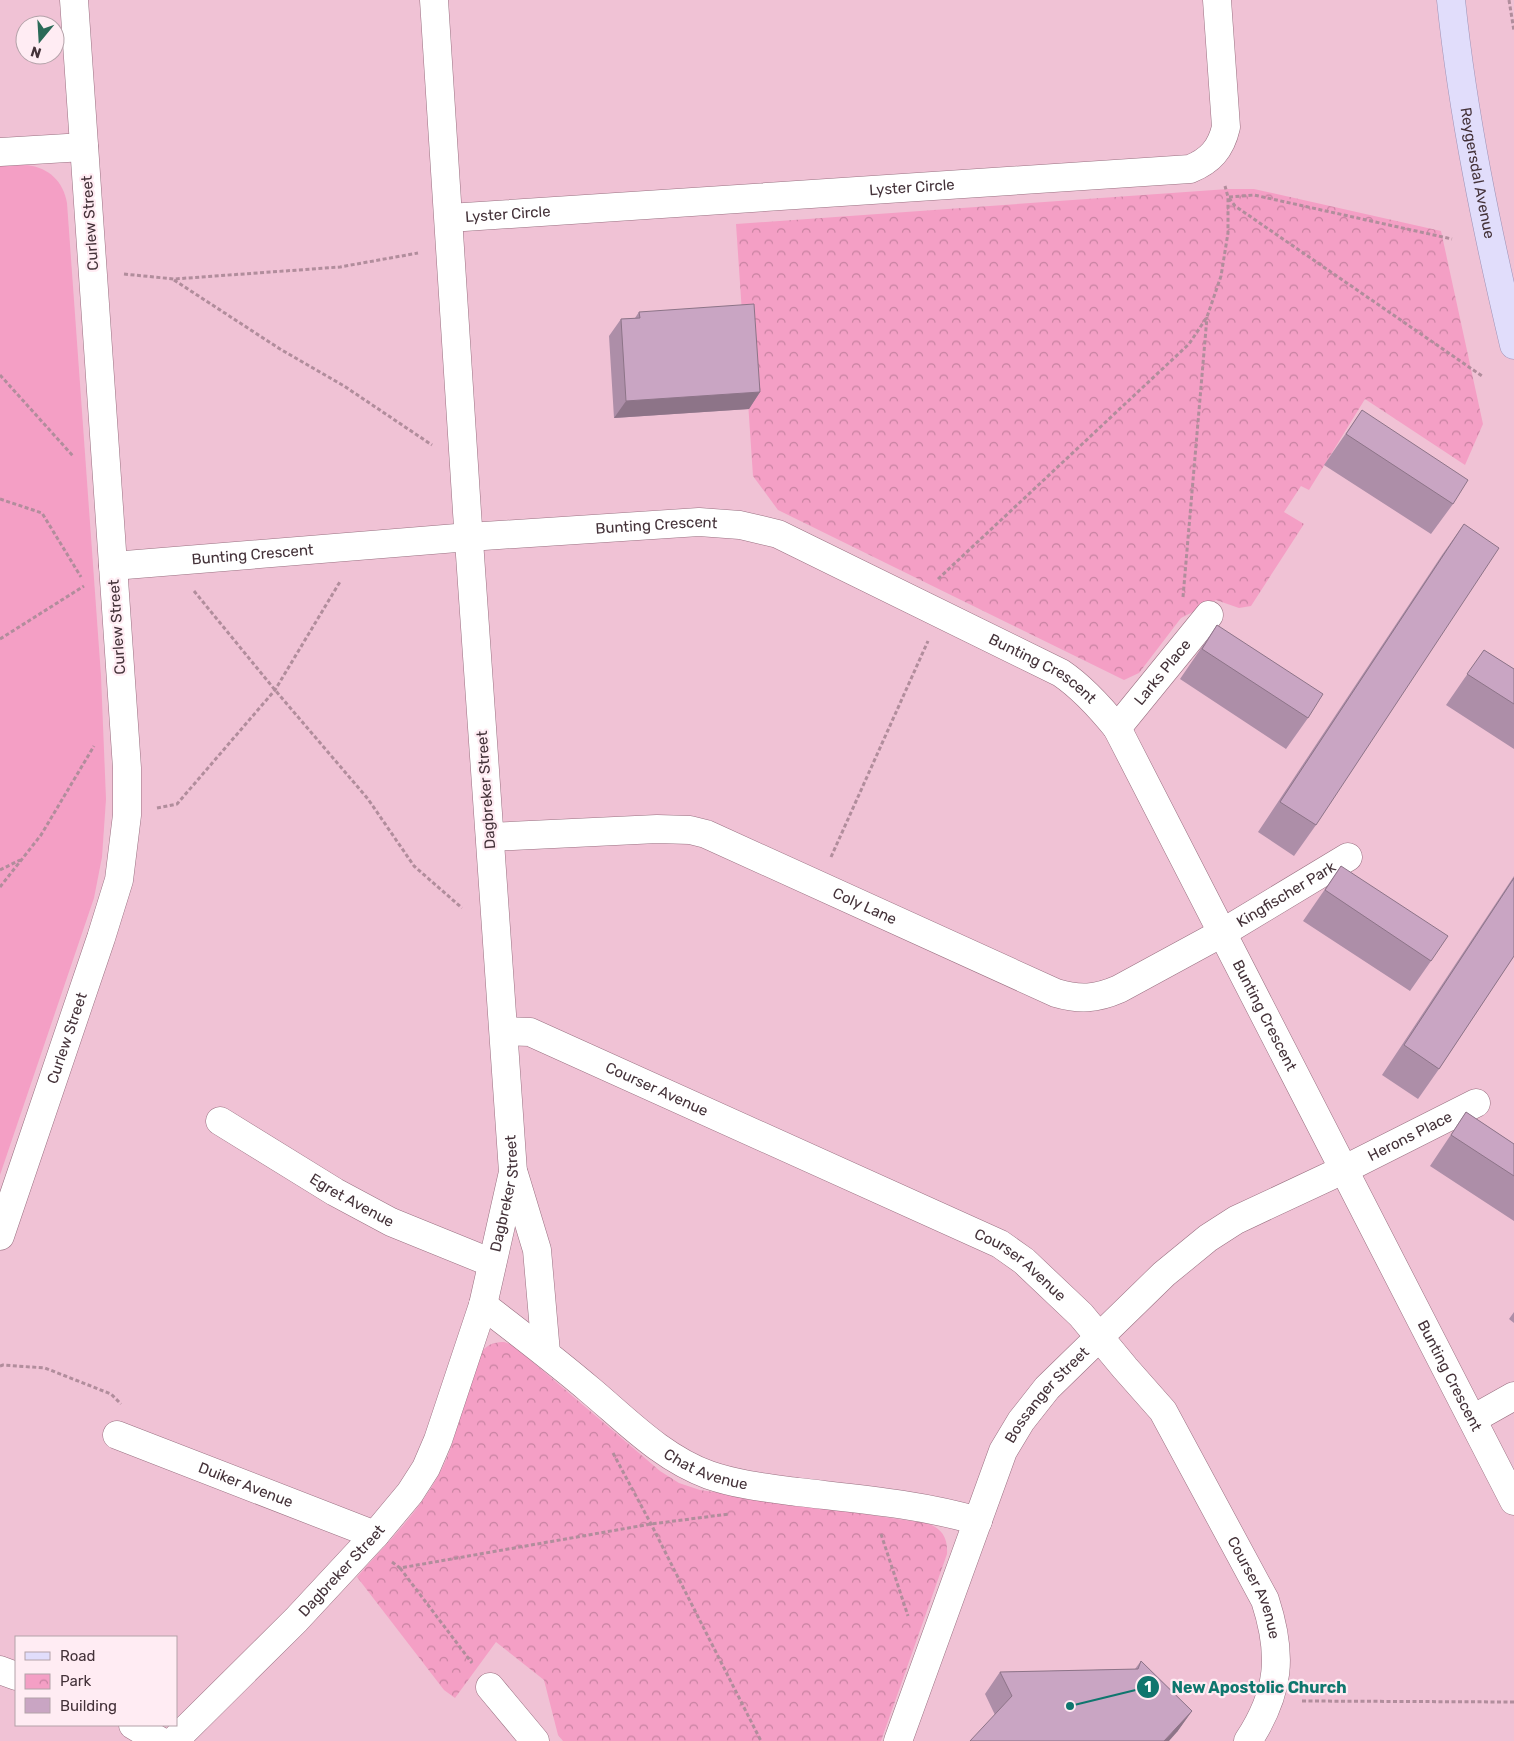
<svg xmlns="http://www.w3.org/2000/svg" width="1514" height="1741" font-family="Rubik,sans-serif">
<defs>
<pattern id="park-crowns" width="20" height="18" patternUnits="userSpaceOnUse" patternTransform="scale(1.25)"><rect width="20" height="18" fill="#f49fc5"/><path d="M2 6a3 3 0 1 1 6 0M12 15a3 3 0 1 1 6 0" fill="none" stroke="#c782a1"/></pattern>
</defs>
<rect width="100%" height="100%" fill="#f0c2d5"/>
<path fill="#f49fc5" d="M27,165C49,168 63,181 67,203L101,676L106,799L102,857L94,898L0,1175V166Z"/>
<path fill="url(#park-crowns)" d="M1228,189H1254L1441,231L1483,424L1465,465L1365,399L1309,490L1301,486L1284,512L1304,524L1251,606L1239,608L1216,600L1181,618L1139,673L1124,680L778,510L753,476L736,224Z
M504,1342L513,1345L660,1471L679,1483L700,1490L925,1523C942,1527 948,1538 947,1554L881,1741H563L558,1735L544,1680L496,1642L455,1698L444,1690L357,1577C393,1536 435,1497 452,1444C459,1424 471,1362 483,1350C489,1344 495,1342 504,1342Z"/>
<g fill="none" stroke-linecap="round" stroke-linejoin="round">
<defs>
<g id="minor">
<path d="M0,152L84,147"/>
<path id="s1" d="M449,218L1190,169C1210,161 1221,149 1226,127L1217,0"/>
<path id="s2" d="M113,566L469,537L699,522L740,525L778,534L1061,673C1083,688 1100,707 1117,728L1514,1501"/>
<path id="s3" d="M1117,728L1209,615"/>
<path id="s4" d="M490,837L657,829L690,830L706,834L1056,993C1080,1000 1096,999 1119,989L1222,933L1348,857"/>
<path id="s5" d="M504,1031L530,1032L1000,1244L1024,1261L1081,1315L1125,1368L1163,1411L1265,1600C1283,1655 1280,1692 1248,1741"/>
<path id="s6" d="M220,1121L335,1192L391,1222L492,1263"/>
<path d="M514,1174L537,1250L546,1353"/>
<path id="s7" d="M0,1236L101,938L119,880L127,815V768L74,0"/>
<path id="s8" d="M483,1305C519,1333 555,1360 590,1390C627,1421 662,1458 709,1475C738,1485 768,1488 798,1492C858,1499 920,1504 978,1521"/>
<path d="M1473,1419L1514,1396"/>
<path id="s9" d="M117,1435L375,1535"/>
<path d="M0,1670L16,1676"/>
<path d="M490,1687L535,1741"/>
<path d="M133,1725L160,1741"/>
<path id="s10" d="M174,1741L296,1620L375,1535L410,1493L426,1468L438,1440L483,1305L513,1172L467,512L434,0"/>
<path id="s11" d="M898,1741L1003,1451L1021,1421L1047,1388L1164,1274L1208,1238L1236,1220L1345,1169L1476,1103"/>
</g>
<g id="major">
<path id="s12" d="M1451,0C1463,116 1487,231 1514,345"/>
</g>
</defs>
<use href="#minor" stroke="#997081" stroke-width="29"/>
<use href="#major" stroke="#9d92b6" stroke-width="29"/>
<path stroke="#b18d9c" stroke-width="3" stroke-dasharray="4 2.5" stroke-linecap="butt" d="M1509,0L1514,31
M1229,197L1254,195L1452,239
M1229,198L1235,206L1482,376
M124,274L174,279L340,267L418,253
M174,280L280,349L344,386L432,445
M0,375L73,456
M0,499L42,513L81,577
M938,579L1189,344L1207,317L1221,276L1228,233V197L1225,186
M194,591L275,690L368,799L414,866L462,908
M1183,597L1207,317
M0,639L84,586
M157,808L177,804L275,690L341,580
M831,857L928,641
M0,870L20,860
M0,887L41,835L94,746
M0,1366L3,1365L45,1368L111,1394L121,1404
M613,1453L651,1524L761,1741
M881,1534L908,1616
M392,1562L400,1568L651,1524L729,1514
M400,1568L472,1663
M1302,1701L1514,1702"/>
<use href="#minor" stroke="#fff" stroke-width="28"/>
<use href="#major" stroke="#e1ddfb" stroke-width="28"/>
</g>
<path fill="#ad8ea8" d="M639,312L760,392L749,409L614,418L609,336L621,319L635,318Z
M1362,410L1453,504L1431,534L1324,465Z
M1464,524L1316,825L1294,856L1258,832L1442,555Z
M1217,625L1308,718L1286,749L1180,679Z
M1484,650L1514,669V749L1446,705Z
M1341,866L1431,961L1410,991L1303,921Z
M1514,876V956L1439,1069L1418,1099L1382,1075Z
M1466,1112L1514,1144V1221L1430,1166Z
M1514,1312V1323L1509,1319Z
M1141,1661L1192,1711L1177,1732L995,1715L985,1694L1000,1672L1135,1669Z"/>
<path fill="#8d7488" d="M760,392L749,409L614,418L626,401Z
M1192,1711L1177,1732L1169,1741H1164Z"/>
<path fill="#c9a5c3" stroke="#8d7488" d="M754,304L760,392L626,401L621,319L640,318L639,312Z
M1362,410L1468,480L1453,504L1346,434Z
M1464,524L1499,548L1316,825L1280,802Z
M1217,625L1323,694L1308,718L1202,649Z
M1484,650L1514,669V704L1467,674Z
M1341,866L1448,936L1431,961L1325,890Z
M1514,878V956L1439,1069L1404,1045Z
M1466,1112L1514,1144V1176L1451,1135Z
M1141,1661L1192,1711L1164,1741H970L1012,1696L1000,1672L1138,1669Z"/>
<g text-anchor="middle" stroke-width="4.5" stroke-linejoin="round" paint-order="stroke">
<g font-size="15" fill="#443239" stroke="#ffecf3">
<text dy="5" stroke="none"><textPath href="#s12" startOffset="175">Reygersdal Avenue</textPath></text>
<text dy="5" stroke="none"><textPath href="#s1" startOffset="464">Lyster Circle</textPath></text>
<text dy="5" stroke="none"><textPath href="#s1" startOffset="59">Lyster Circle</textPath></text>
<text transform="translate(90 223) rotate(-94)" y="5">Curlew Street</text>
<text dy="5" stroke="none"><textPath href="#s2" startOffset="545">Bunting Crescent</textPath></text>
<text dy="5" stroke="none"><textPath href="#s2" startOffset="140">Bunting Crescent</textPath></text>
<text transform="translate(117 627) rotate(-94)" y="5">Curlew Street</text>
<text dy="5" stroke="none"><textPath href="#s2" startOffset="965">Bunting Crescent</textPath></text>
<text dy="5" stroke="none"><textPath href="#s3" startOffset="72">Larks Place</textPath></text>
<text transform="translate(486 790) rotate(-94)" y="5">Dagbreker Street</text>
<text dy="5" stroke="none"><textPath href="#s4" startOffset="858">Kingfischer Park</textPath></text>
<text dy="5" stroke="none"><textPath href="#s4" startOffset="391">Coly Lane</textPath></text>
<text dy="5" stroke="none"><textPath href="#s2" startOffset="1385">Bunting Crescent</textPath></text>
<text dy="5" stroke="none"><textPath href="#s7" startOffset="209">Curlew Street</textPath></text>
<text dy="5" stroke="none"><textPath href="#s5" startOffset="165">Courser Avenue</textPath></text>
<text dy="5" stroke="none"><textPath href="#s11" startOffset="832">Herons Place</textPath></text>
<text dy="5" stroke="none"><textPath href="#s10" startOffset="659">Dagbreker Street</textPath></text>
<text dy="5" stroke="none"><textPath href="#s6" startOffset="154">Egret Avenue</textPath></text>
<text dy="5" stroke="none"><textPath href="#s5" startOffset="570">Courser Avenue</textPath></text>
<text dy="5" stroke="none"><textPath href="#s2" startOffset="1790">Bunting Crescent</textPath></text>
<text dy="5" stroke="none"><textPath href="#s11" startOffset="380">Bossanger Street</textPath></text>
<text dy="5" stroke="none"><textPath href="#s8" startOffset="279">Chat Avenue</textPath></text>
<text dy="5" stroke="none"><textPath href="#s9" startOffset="138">Duiker Avenue</textPath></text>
<text dy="5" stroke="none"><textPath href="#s10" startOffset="239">Dagbreker Street</textPath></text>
<text dy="5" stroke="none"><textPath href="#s5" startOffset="975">Courser Avenue</textPath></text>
</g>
</g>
<path fill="none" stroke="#0f766e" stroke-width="2" d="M1070 1706L1148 1687"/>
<g fill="#0f766e" stroke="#ffecf3" stroke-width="2">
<circle cx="1070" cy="1706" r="5"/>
<circle cx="1148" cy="1687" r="12"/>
</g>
<g font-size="15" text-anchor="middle" font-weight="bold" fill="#fff">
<text x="1148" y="1692">1</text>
</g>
<g font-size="16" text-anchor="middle" font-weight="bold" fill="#0f766e" stroke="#ffecf3" stroke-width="4.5" stroke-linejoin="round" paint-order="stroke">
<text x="1259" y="1693">New Apostolic Church</text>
</g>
<rect x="15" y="1636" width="162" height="90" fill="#ffecf3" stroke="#b4a2a9"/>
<rect x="25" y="1652" width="25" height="8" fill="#e1ddfb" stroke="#b4a2a9"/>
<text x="60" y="1661" font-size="15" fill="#443239">Road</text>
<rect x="25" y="1674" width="25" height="15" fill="url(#park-crowns)" stroke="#b4a2a9"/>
<text x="60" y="1686" font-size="15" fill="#443239">Park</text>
<rect x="25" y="1698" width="25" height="15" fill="#c9a5c3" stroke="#b4a2a9"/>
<text x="60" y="1711" font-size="15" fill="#443239">Building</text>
<g transform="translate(40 40) rotate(198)"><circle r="24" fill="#ffecf3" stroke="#b4a2a9"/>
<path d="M0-4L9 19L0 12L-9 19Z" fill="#2b6a58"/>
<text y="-8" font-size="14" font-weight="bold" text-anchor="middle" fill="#443239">N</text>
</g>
</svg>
